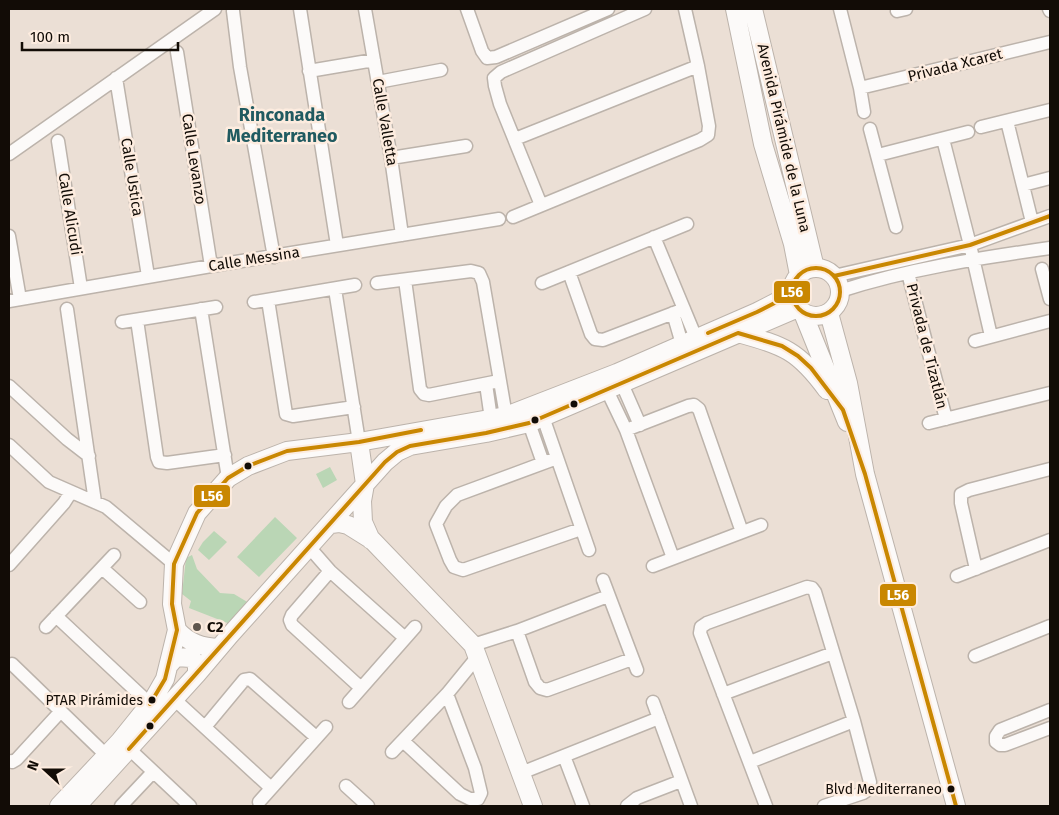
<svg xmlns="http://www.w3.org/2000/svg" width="1059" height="815" font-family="'Fira Sans',sans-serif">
<rect width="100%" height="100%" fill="#ebdfd5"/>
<path fill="#bad6b5" d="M330,467L337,480L323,488L316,474Z
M275,517L297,538L259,577L237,557Z
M214,531L227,542L209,560L198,550L203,542Z
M192,555L197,569L220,593L234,594L249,603L230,624L189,608L191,601L182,594L186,558Z"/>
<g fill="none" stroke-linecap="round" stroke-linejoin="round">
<defs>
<path id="street" d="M300,9L337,245
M365,9L391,158L402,235
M467,9L482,51L487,58L496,57L608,9
M840,9L860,88L864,112
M1049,9L1050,11
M233,11L240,67L274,257
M897,11L906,9
M177,52L211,266
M309,71L374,60
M116,78L148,276
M378,82L441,70
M860,88L1050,42
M1007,121L1032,222
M981,127L1050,110
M870,129L896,227
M515,139L698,66
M943,139L970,245L991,336
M58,141L81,288
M9,154L215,9
M878,155L968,132
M391,158L466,146
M1023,185L1050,178
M541,205L500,104L495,86L494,78L501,72L645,9
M513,217L700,140L708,135L709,126L698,66L685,9
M9,236L20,299
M654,237L696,338
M1042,269L1050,299
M569,272L591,334L595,339L603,340L684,309
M908,273L946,419
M834,276L970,245L1050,216
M405,280L420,389L424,394L429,395L499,381
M377,283L471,271L479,273L483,282L506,416
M542,283L687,224
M335,289L359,442
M840,291C908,269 980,258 1050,248
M268,300L286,414L293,416L354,407
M9,301L211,266L499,219
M254,302L355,285
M67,309L95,502
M201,309L228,478
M673,313L682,344
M137,320L157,457L159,462L167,463L225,455
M122,322L216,307
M975,341L1050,321
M619,377L640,425
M603,382L626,430L673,558
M486,384L491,419
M9,386L67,439L89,456
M543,417L589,550
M529,423L543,463
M929,423L1050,393
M626,430L688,406L694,405L699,409L742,532
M9,445L49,482L106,507L174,564
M557,458L457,495L446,506L436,524L450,560L454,567L463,570L581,529
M309,547L330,571L405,638
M9,565L64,503L71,492
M653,566L761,525
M102,568L140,602
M976,569L961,503V494L969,490L1050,469
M330,571L292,615L290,620L292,625L361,688
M957,576L1050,540
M603,580L637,670
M56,616L150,704
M46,627L114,555
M517,631L535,682L540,688L547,690L632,659
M473,645L517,631L608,596
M975,656L1050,626
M12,664L107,756
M723,694L833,653
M174,699L271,788
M349,702L415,627
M653,702L691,806
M1050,710L1000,730L996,736V742L1000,745H1005L1050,728
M205,727L244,680L250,679L316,737
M403,741L460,794L470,799H478L481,793L475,768L447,694
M124,744L190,806
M392,752L447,694L478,656
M564,756L583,806
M9,761L12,762L17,759L61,711
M750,762L854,721
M521,773L659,718
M346,786L368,806
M259,802L326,727
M121,806L153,772
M627,806L637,798L681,781
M766,806L700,633L701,627L707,623L807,587L812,588L815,592L854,721L870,782L869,789L863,793L824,806"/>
<path id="secondary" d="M735,9L763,144L793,244L799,275
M753,9L815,268
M792 292a24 24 0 1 1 48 0a24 24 0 1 1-48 0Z
M803,313L847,422
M829,313L848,383L865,474L956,806
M738,333C784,346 798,350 827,390
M359,442L365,484L362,501L363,522L371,540
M331,524L339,523L348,525L372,540L473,645L533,806
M177,630C189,643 201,647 219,648
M170,664L176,657L191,658L197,664V674
M59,806L120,741L153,700L165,679L177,630L172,604L174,564L197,513L228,478L248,466L287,451L359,442L506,416L617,373L757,312L792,294
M77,806L197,674L230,635L385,462L397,452L410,446L486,433L529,423L798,308"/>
</defs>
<use href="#street" stroke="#bcb3ab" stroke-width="15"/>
<use href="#secondary" stroke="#bcb3ab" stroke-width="20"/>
<use href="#street" stroke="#fcfaf9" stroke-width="12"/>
<use href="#secondary" stroke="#fcfaf9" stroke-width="18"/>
<defs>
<path id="bus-1" d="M792 292a24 24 0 1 1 48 0a24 24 0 1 1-48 0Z
M834,276L970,245L1050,216
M708,333L757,312L792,294
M150,704L165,679L177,630L172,604L174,564L197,513L228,478L248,466L287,451L359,442L421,430
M129,749L385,462L397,452L410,446L486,433L529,423L738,333L782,346L798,356L811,368L843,410L865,474L956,806"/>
</defs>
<use href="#bus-1" stroke="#fdecdf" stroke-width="8"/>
<use href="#bus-1" stroke="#c98701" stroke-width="4"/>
</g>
<g fill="#120c06" stroke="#fdecdf" stroke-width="2">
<circle cx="574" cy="404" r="4.5"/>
<circle cx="535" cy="420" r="4.5"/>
<circle cx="248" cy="466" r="4.5"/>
<circle cx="152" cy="700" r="4.5"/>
<circle cx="150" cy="726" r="4.5"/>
<circle cx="951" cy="789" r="4.5"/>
</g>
<circle fill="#5e564e" stroke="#fdecdf" stroke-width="2" cx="197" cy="627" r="5"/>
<g text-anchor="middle" stroke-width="5" stroke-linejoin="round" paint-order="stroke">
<g font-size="14" fill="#120c06" stroke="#fdecdf" text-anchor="end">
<text x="143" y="705">PTAR Pirámides</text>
<text x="942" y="794">Blvd Mediterraneo</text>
</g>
<g font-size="15" fill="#120c06" stroke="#fdecdf">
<text transform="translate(955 65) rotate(-14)" y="5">Privada Xcaret</text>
<text transform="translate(385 122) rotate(80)" y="5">Calle Valletta</text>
<text transform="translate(784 138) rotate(77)" y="5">Avenida Pirámide de la Luna</text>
<text transform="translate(194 159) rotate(81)" y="5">Calle Levanzo</text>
<text transform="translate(132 177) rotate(81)" y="5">Calle Ustica</text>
<text transform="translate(70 214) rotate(81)" y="5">Calle Alicudi</text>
<text transform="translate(254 259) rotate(-9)" y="5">Calle Messina</text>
<text transform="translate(927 346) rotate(76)" y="5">Privada de Tizatlán</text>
</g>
<g font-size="15" font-weight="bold" fill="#120c06" stroke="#fdecdf" text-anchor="start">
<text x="207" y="632">C2</text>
</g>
<g font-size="18" font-weight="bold" fill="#205a60" stroke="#fdecdf">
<text x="282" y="121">Rinconada<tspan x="282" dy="21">Mediterraneo</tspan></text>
</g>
</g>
<g stroke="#fdecdf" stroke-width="2">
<rect x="773" y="280" width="38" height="24" rx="5" fill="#c98701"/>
<rect x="193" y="484" width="38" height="24" rx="5" fill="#c98701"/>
<rect x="879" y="583" width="38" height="24" rx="5" fill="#c98701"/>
</g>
<g font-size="14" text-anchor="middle" font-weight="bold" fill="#fff">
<text x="792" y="297">L56</text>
<text x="212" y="501">L56</text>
<text x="898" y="600">L56</text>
</g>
<rect width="1059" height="815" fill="none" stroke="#120c06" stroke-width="20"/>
<g transform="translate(45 770) rotate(291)" stroke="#fdecdf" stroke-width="4" paint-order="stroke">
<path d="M0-4L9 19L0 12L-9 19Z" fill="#120c06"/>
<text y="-8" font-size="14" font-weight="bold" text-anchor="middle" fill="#120c06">N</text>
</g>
<path d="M22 42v8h156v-8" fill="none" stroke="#120c06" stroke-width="2.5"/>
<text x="30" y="42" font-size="15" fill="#120c06" stroke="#fdecdf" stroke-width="4" paint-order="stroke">100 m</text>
</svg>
